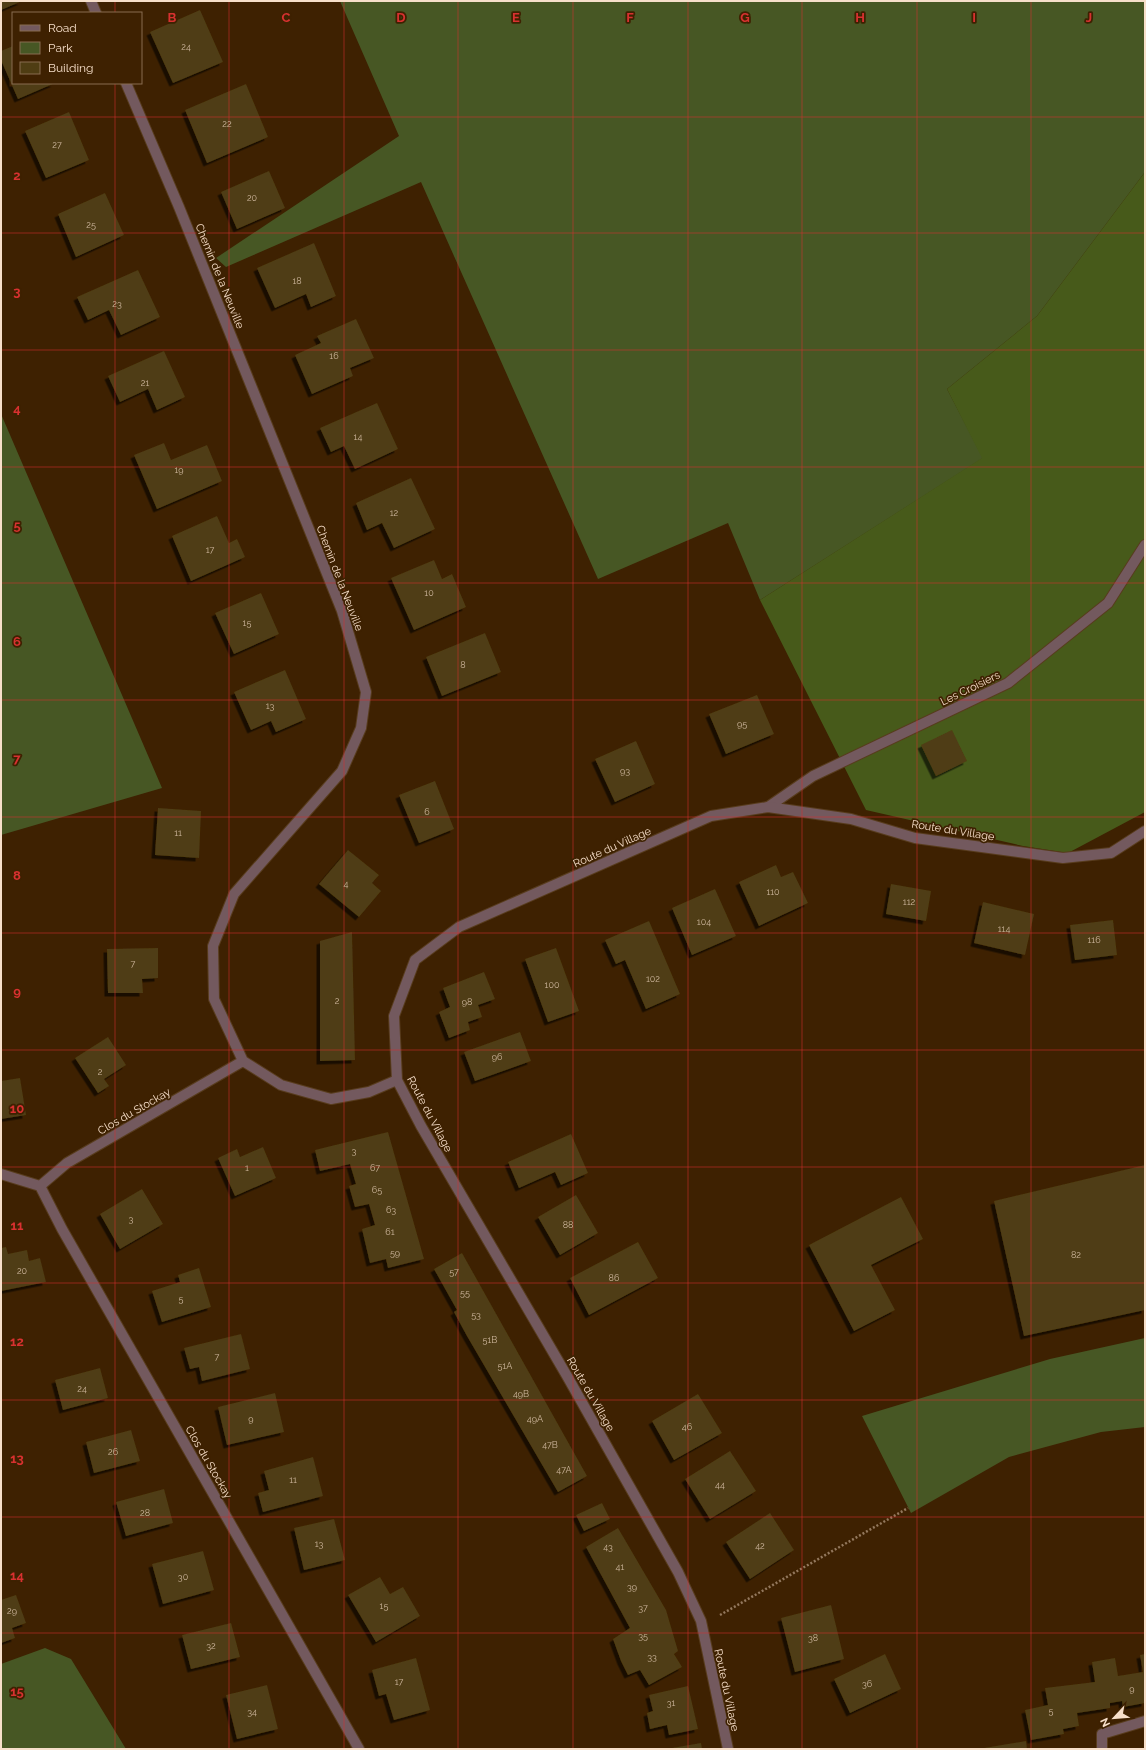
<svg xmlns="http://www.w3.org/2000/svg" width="1146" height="1750" font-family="Raleway,sans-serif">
<defs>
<filter id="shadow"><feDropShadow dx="-3.5" dy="3.5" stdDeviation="0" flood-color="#0009"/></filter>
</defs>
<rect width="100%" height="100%" fill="#3e2101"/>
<path fill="#475724" d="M340,1H1145V172L1037,316L947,389L983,458L760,600L728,523L598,579L421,182L226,267L216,258L399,136Z
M1,414L162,788L1,835Z
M1145,1338V1427L1101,1432L1009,1457L911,1513L862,1416L1050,1359Z
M45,1648L71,1659L126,1749H1V1664Z"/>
<path fill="#475a1a" d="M1145,172V812L1068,853L1023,846L866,810L760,600L982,458L947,389L1037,316Z"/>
<path fill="#4f3d13" filter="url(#shadow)" d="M1,1H22L1,10Z
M200,10L223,62L173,83L150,32Z
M13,46V83H55L18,99L1,60V51Z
M246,84L268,137L207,163L185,110Z
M69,112L89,160L46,178L25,131Z
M269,171L285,208L237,229L221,192Z
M105,193L124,235L76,257L58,214Z
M314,243L336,296L311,307L306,294L275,308L257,268Z
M138,270L160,317L121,335L109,310L88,320L77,297Z
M356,319L374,358L350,368L353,376L312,394L295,355L321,343L317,336Z
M164,351L185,397L157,410L148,389L120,402L108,376Z
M377,403L398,449L355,469L344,446L331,452L320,428Z
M164,443L171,460L207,445L222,481L157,509L134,455Z
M411,478L435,529L394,548L382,523L367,530L356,503Z
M217,516L229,543L237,539L245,557L191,581L172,536Z
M434,560L442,579L452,574L466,607L414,630L391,578Z
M261,593L279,634L234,654L215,613Z
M485,633L501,672L442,696L426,657Z
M285,670L306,719L276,732L271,721L251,730L234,692Z
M757,695L774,734L726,754L709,714Z
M952,730L967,761L936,776L921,745Z
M636,741L655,784L615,802L595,759Z
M435,781L454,829L419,843L399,795Z
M158,808L201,811L199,858L155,855Z
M348,850L379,875L372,883L381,891L359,917L319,884Z
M776,865L781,877L793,872L808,903L759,926L739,882Z
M891,884L931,891L926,921L886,914Z
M715,889L736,936L692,955L672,908Z
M983,902L1034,914L1025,955L974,943Z
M1113,920L1117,955L1075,960L1070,925Z
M649,921L680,994L646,1009L625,960L616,964L605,940Z
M352,932L355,1060L320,1061V941Z
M158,948V978L142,979L143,993H108L107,949Z
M556,948L579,1011L548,1022L525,959Z
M484,972L495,999L478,1005L482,1017L468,1022L470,1030L449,1038L439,1012L450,1007L443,988Z
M520,1032L531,1061L475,1081L464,1052Z
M108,1037L126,1065L104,1079L109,1086L98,1093L75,1058Z
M20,1078L26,1115L1,1119V1081Z
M388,1132L424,1259L388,1268L386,1259L370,1263L362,1229L375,1225L369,1204L355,1207L349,1186L356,1184L350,1164L320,1171L315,1150Z
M571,1134L588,1173L561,1185L555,1172L519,1188L508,1162Z
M263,1147L276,1178L235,1196L218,1158L237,1149L240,1157Z
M1145,1165V1310L1024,1336L994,1201Z
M142,1189L163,1224L120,1249L100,1214Z
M576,1195L598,1233L560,1255L538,1217Z
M901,1197L923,1239L871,1265L895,1310L854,1331L809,1245Z
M638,1242L658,1278L589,1315L570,1278Z
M6,1247L8,1254L27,1250L29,1261L40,1258L46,1282L1,1291V1248Z
M462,1253L587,1476L558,1492L467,1336L454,1312L457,1310L434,1269Z
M199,1268L211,1307L162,1322L152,1291L180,1282L178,1275Z
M241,1334L250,1369L202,1381L199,1367L190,1369L184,1348Z
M100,1368L108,1398L63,1410L55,1380Z
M275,1393L284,1432L227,1445L218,1407Z
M698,1394L722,1433L674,1460L652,1421Z
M131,1430L140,1461L94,1473L86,1442Z
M730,1451L756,1491L710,1519L685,1479Z
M313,1457L323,1496L263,1512L258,1493L269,1490L264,1471Z
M164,1489L173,1523L126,1536L116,1502Z
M602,1503L610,1519L584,1531L576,1515Z
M770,1513L794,1550L750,1579L726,1542Z
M334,1519L345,1560L304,1570L294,1528Z
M618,1528L666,1610L678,1651L674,1654L682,1667L649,1685L640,1670L628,1675L621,1661L613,1639L630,1628L586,1547Z
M203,1551L214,1590L163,1604L152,1564Z
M380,1577L390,1594L403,1587L420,1616L376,1642L348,1595Z
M16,1595L26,1623L12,1628L15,1638L1,1643V1600Z
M831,1605L844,1659L795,1672L781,1618Z
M231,1623L240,1657L191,1669L182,1635Z
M885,1654L901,1689L850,1713L834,1679Z
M1145,1654V1703L1123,1707L1122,1701L1110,1703V1708L1077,1713L1079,1726L1063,1729L1064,1734L1031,1740L1025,1710L1048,1705L1045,1688L1095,1682L1092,1662L1115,1658L1118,1676L1143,1672L1140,1655Z
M416,1658L430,1710L394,1720L386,1694L379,1696L372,1670Z
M267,1685L278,1729L237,1739L226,1695Z
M688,1686L698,1729L669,1735L667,1725L650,1729L647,1713L653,1711L649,1695Z
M1026,1741L1027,1749H984V1748Z
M701,1743L702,1749H672V1748Z"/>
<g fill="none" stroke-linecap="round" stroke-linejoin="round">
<defs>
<path id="service" d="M768,807L813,776L1008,683L1108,603L1145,545"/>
<path id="minor" d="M91,1L96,13
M126,83L179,207L342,611L366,692L361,728L342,771L234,894L213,946L214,999L243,1061L281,1085L331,1099L369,1092L397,1080
M1,1174L40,1186L62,1229L359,1749
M40,1186L67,1163L243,1061
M728,1749L701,1621L678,1572L567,1376L421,1126L397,1080L394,1016L415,960L459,927L711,816L768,807L851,819L915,838L1063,858L1111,853L1145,831
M1102,1749V1734L1145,1721"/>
</defs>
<use href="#service" stroke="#583c1d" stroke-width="12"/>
<use href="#minor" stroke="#583c1d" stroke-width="12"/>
<path stroke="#93785d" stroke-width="2.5" stroke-dasharray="2 2" stroke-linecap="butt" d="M720,1615L908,1508"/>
<use href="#service" stroke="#73595e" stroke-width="10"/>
<use href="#minor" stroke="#73595e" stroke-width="10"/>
</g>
<path fill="none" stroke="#d83130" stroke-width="1" stroke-opacity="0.55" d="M115,1V13M229,1V1749M344,1V1749M458,1V1749M573,1V1749M688,1V1749M802,1V1749M917,1V1749M1031,1V1749M115,83V1749M1,117H1145M1,233H1145M1,350H1145M1,467H1145M1,583H1145M1,700H1145M1,817H1145M1,933H1145M1,1050H1145M1,1167H1145M1,1283H1145M1,1400H1145M1,1517H1145M1,1633H1145"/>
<g text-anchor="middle" stroke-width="3.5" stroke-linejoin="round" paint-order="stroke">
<g font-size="9" fill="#cdb69c">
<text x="186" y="50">24</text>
<text x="227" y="127">22</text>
<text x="57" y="148">27</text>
<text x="252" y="201">20</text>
<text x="91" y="228">25</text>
<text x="297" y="284">18</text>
<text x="117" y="307">23</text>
<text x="334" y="359">16</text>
<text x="145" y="386">21</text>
<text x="358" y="440">14</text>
<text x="179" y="473">19</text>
<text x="394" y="516">12</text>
<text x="210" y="553">17</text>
<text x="429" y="596">10</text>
<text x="247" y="626">15</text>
<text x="463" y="668">8</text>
<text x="270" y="709">13</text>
<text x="742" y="727">95</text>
<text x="625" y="774">93</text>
<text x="427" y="815">6</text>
<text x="178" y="836">11</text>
<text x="346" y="887">4</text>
<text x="773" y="895">110</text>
<text x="909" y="905">112</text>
<text x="704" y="925">104</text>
<text x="1004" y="932">114</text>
<text x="1094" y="943">116</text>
<text x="133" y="967">7</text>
<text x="653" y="982">102</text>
<text x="552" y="988">100</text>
<text x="337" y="1004">2</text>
<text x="467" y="1005">98</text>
<text x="497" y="1060">96</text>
<text x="100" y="1075">2</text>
<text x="354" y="1154">3</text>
<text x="247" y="1171">1</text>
<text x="375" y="1171">67</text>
<text x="377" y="1193">65</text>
<text x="391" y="1213">63</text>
<text x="131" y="1222">3</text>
<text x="568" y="1228">88</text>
<text x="390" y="1235">61</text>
<text x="395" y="1256">59</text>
<text x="1076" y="1258">82</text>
<text x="22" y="1274">20</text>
<text x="454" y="1275">57</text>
<text x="614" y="1281">86</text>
<text x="465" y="1296">55</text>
<text x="181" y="1302">5</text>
<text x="476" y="1318">53</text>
<text x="490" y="1343">51B</text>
<text x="217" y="1360">7</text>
<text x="505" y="1369">51A</text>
<text x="82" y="1392">24</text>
<text x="521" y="1397">49B</text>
<text x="251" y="1422">9</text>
<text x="535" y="1422">49A</text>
<text x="687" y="1430">46</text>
<text x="550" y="1448">47B</text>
<text x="113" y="1455">26</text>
<text x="564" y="1473">47A</text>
<text x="293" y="1483">11</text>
<text x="720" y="1488">44</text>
<text x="145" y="1516">28</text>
<text x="319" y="1547">13</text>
<text x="760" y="1549">42</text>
<text x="608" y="1550">43</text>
<text x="620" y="1570">41</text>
<text x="183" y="1580">30</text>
<text x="632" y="1590">39</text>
<text x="384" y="1609">15</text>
<text x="643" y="1611">37</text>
<text x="12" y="1614">29</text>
<text x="643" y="1639">35</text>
<text x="813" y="1641">38</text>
<text x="211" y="1649">32</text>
<text x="652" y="1660">33</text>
<text x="399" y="1685">17</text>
<text x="867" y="1687">36</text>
<text x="1132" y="1692">9</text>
<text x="671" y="1706">31</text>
<text x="1051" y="1714">5</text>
<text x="252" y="1715">34</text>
</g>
<g font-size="11" fill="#f7dfca" stroke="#3e2101">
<text transform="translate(220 276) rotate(68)" y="4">Chemin de la Neuville</text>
<text transform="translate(340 578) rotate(69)" y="4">Chemin de la Neuville</text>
<text transform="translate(970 688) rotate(-26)" y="4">Les Croisiers</text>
<text transform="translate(953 830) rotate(9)" y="4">Route du Village</text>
<text transform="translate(612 847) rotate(-24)" y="4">Route du Village</text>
<text transform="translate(134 1111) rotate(-30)" y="4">Clos du Stockay</text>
<text transform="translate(430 1114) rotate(62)" y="4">Route du Village</text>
<text transform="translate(591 1394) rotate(60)" y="4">Route du Village</text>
<text transform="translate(209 1462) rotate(60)" y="4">Clos du Stockay</text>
<text transform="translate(727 1690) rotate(78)" y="4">Route du Village</text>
</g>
</g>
<g font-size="13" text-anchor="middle" font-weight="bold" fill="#d83130" stroke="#3e2101" stroke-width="3.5" stroke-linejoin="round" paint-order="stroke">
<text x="172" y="22">B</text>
<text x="286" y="22">C</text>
<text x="401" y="22">D</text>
<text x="516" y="22">E</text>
<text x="630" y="22">F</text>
<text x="745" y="22">G</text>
<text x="860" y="22">H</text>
<text x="974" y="22">I</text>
<text x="1089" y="22">J</text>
<text x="17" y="180">2</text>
<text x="17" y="296">3</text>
<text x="17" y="413">4</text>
<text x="17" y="530">5</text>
<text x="17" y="646">6</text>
<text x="17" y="763">7</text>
<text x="17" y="880">8</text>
<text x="17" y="996">9</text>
<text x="17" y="1113">10</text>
<text x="17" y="1230">11</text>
<text x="17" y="1346">12</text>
<text x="17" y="1463">13</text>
<text x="17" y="1580">14</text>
<text x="17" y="1696">15</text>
</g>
<rect width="1146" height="1750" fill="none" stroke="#f7dfca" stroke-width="4"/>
<rect x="12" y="12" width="130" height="72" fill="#3e2101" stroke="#886d51"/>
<rect x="20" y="25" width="20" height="6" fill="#73595e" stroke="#886d51"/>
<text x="48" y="32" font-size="12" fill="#f7dfca">Road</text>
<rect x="20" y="42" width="20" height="12" fill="#475724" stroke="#886d51"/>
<text x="48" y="52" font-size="12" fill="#f7dfca">Park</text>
<rect x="20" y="62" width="20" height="12" fill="#4f3d13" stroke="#886d51"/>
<text x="48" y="72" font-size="12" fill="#f7dfca">Building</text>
<g transform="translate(1114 1718) rotate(244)" stroke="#3e2101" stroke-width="3" paint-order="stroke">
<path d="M0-3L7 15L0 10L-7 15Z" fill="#f7dfca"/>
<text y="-6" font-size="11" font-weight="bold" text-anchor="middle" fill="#f7dfca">N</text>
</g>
</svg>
